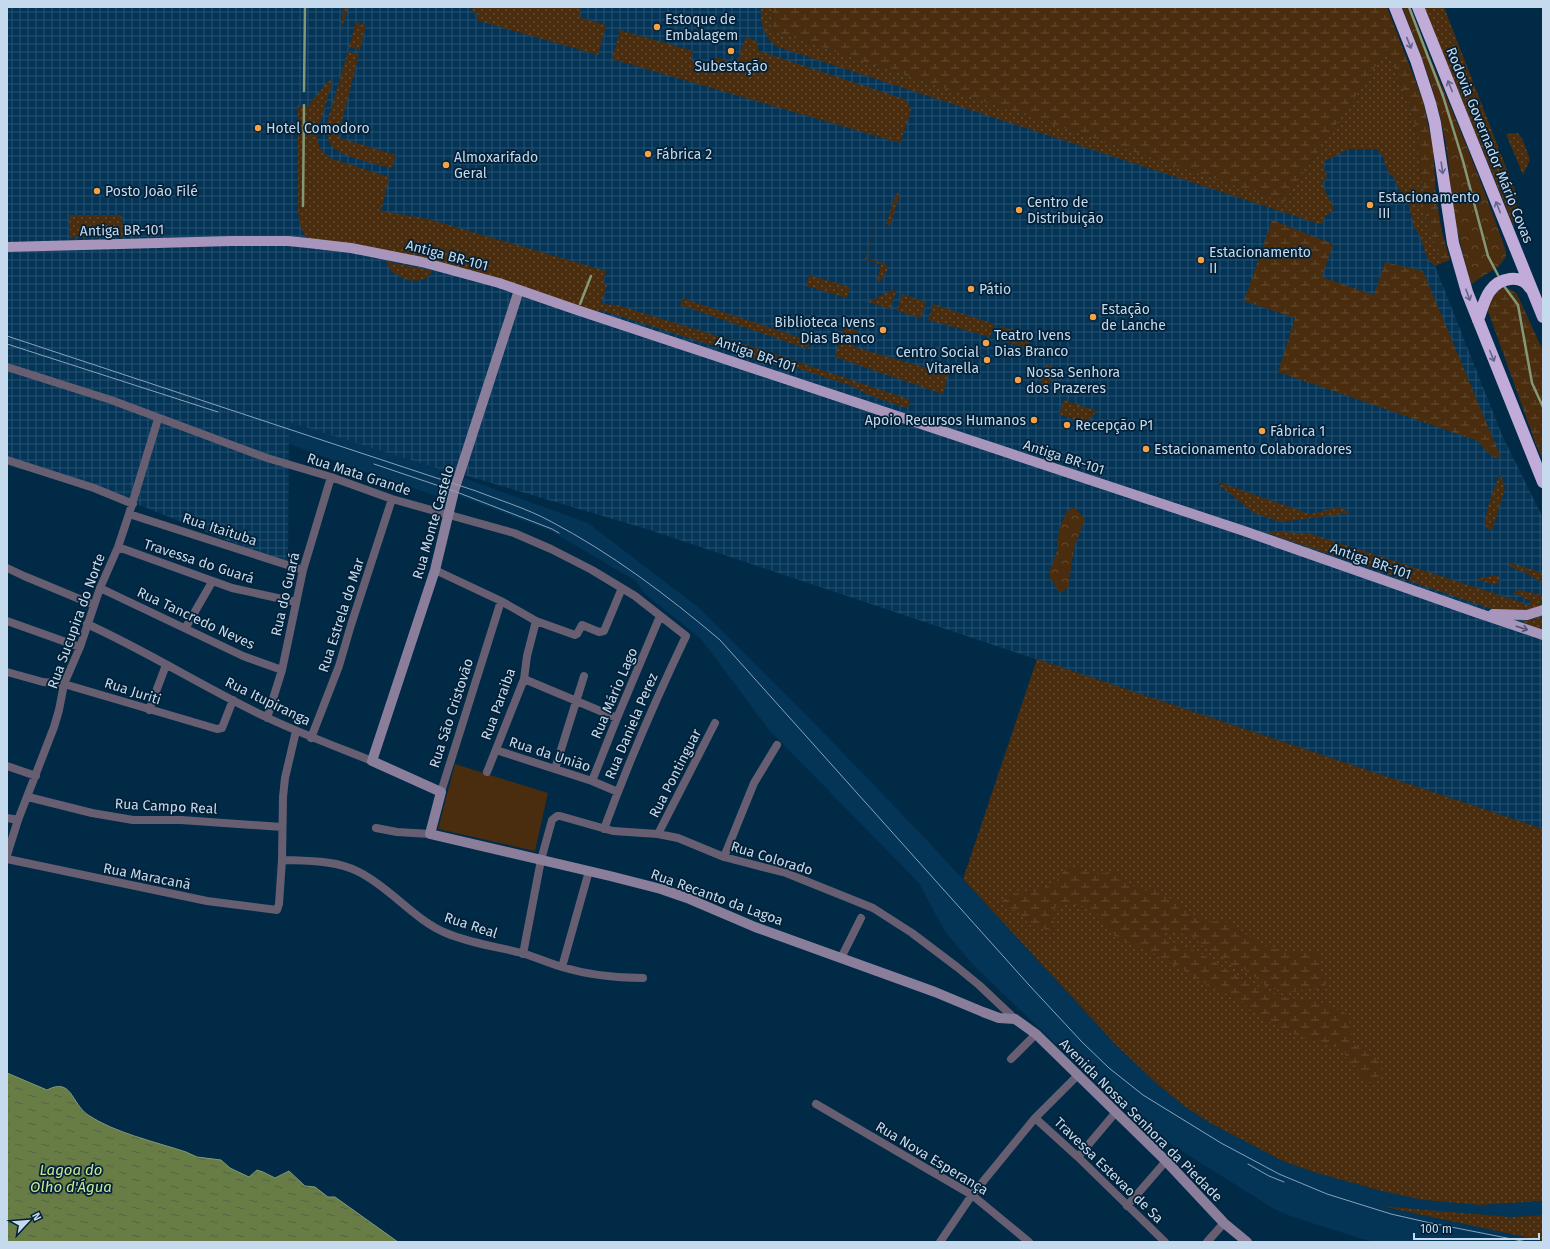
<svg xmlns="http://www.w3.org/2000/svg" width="1550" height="1249" font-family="'Fira Sans',sans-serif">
<defs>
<pattern id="industrial-grid" width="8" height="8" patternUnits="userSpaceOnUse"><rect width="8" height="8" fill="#043456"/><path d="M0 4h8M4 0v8" fill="none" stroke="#27516f"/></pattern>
<pattern id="grass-dots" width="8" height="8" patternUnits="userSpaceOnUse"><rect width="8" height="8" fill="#492d0e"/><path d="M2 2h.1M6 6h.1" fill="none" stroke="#624b31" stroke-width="1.8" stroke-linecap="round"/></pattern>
<pattern id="forest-crowns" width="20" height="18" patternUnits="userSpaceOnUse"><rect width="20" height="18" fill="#492d0e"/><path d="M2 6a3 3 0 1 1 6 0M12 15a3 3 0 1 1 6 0" fill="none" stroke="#624b31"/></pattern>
<pattern id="wetland-marsh" width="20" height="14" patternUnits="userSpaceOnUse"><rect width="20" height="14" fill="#492d0e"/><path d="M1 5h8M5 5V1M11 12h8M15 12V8" fill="none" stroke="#624b31"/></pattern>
<pattern id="water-ripples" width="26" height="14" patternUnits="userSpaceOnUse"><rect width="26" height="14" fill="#687c45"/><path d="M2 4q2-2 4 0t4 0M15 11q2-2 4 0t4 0" fill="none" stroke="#566446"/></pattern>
</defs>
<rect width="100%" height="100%" fill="#012a47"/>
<path fill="#043456" d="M7,316L455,463L443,498L368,473L267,436Z
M464,478L588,523L698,607L820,729L924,837L1117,1046L1156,1083L1184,1106L1210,1123L1285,1162L1424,1200L1480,1205L1543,1201V1215L1512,1217L1384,1207L1543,1241V1242H1376L1362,1239L1293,1217L1274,1209L1158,1136L1103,1089L976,968L945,932L919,883L769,730L701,639L644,593L636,581L595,557L551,531L459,496Z"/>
<path fill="url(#industrial-grid)" d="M7,7H772L773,31L1284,202L1387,49L1427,222L1442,263L1435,266L1502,435L1543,518V829L650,530L454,472L453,473L289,422L288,565L122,498L7,465Z"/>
<path fill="url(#grass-dots)" d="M343,7H348L341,32L343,8Z
M472,7H581L579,17L606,25L598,55L476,20L478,13L471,12Z
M761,7H772L773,31L1284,202L1387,49L1414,118L1427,222L1442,263L1435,266L1428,260L1420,236L1414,227L1408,202L1397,186L1395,179L1388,172L1383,157L1377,149H1349L1325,161L1323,164L1327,176L1322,184L1333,207L1332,212L1325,216L1322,224H1319L778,47C764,39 760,22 761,7Z
M1424,7H1444L1516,193L1517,207L1514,227Z
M356,22L366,25L360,50L349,47Z
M620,30L693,51L691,60L713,66L715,58H719L736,64L746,37L756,41L759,51L904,99L908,103L911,111L900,143L612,59Z
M348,51L359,55L338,136L340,138L396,155L392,168C377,164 339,157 331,145C327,138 327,131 327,123Z
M330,79L332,83L317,133V139L321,150L330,158L389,177L381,211L428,219L606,271L603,283L607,285L601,304L617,305L760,349L908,399L910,401L908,407L906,408L869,395L852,386L787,365L770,364L604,311L599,310L597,317L488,280L310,243C302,233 299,224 298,211V105L306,108Z
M1518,133L1523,140L1530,160L1523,175L1506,134Z
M896,193L900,194L890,226L886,224Z
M884,195L866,258L883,263L887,266V271L880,282L877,281L881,265L865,259Z
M69,215H122L123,237L70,238Z
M385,261L433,271L427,278L417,281L407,280L392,272Z
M809,275L850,287L847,298L806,286Z
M892,290L896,291L890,309L868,302Z
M902,294L926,302L921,318L897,311Z
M682,298L810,341L808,349L680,305Z
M933,304L994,324L990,337L928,320Z
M1000,326L1031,336L1028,348L996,339Z
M844,327L858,331L854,347L948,374L943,394L835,357Z
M1046,365H1051L1055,370L1046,393L1042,392L1039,390Z
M1064,400L1097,411L1085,423L1059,414Z
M1501,475L1505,489L1492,530L1486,528C1484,510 1493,493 1499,476Z
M1219,482L1310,514L1339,507L1350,513L1281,522L1254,513L1218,484Z
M1270,531L1311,534L1524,603L1528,606L1529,605L1531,601L1513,593L1519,590L1543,595V606L1525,611H1498L1279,537L1268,533Z
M1511,561L1514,564L1543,573V583L1526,573L1511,567L1510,566Z
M1495,575L1499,577L1500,581L1495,585L1476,579Z
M1543,616V630L1521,622Z
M1037,659L1543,829V1201L1480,1205L1424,1200L1382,1191L1317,1173L1285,1162L1210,1123L1184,1106L1156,1083L1117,1046L963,879Z
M1380,1206L1512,1217L1543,1215V1241Z"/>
<path fill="url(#forest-crowns)" d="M1402,7H1408C1443,87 1477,168 1506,251V257L1499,266L1471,284C1465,262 1459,241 1455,219C1450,193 1450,166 1445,140C1437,94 1419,50 1402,7Z
M1074,507L1085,519L1074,548L1068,588L1060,593L1050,578V570L1057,551L1059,529L1067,511Z"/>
<path fill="url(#wetland-marsh)" d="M772,7H1387L1423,101L1433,147L1436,196L1442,232L1450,260L1442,263L1427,222L1414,118L1387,49L1284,202L773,31Z
M1272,220L1333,244L1322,277L1374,295L1385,262L1423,271L1500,455L1499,459C1489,455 1484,449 1478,441L1278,372L1295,318L1244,301Z
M1503,288L1510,289L1517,294L1543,351V461L1535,442L1488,311C1488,300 1492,293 1503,288Z
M1070,867L1098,874L1115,871L1121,875L1123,880L1143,891L1153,889L1162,893L1200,919L1207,922L1224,921L1232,923L1257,943L1284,952L1319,953L1322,958C1318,968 1322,973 1327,982L1322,989H1307L1293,992L1269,988L1248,972L1244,969H1237L1231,966L1220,955L1204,948L1195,938L1177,932L1165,931L1160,932L1163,936L1173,942L1198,952L1241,978L1271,993L1285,997L1325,1003L1345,1013L1350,1023L1353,1044C1359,1048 1365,1049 1371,1053C1377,1058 1381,1065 1384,1072L1380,1080L1372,1083L1360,1077L1357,1067L1346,1059L1345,1052L1340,1047L1331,1046L1314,1041L1282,1029L1250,1010L1238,999L1209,986L1161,957L1115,936L1099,915L1080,905H1064L1054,908L1053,916L1055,925L1049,931L1024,920L1017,910H1008L1003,906L1002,901C1020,888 1032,893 1050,886C1058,883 1057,878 1062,873C1064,871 1068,869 1070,867Z"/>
<path fill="#492d0e" d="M455,764L548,793L535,851L438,829Z"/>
<path fill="url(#water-ripples)" stroke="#849877" d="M7,1073L47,1090C72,1077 71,1103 88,1115C115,1133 156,1142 186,1152L197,1157L221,1160L230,1168L249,1177L257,1170L263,1172L275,1178L289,1171L305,1186L315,1187L328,1197H335L398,1242H7Z"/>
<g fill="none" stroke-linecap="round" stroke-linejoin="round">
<path stroke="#849877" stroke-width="2.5" d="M1409,7L1443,96L1463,161L1488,256L1499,277
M304,91L305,7
M303,206L304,105
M1504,286L1518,305L1532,383L1543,407
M580,304L591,276"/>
<path stroke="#675f71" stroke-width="8" d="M7,367L111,400L267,458L331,477L392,499L514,533L551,549L592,570L635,596L686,636C656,699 628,763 604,829
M7,460L94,488L133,504
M129,514L303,570
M118,547L232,588L296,602
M7,568L24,576L94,605
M435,570L501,601L536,621L575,635L577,634L582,625L599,632L604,631L622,588
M100,588L243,656L282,670
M7,621L80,647
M87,624C149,652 206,689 268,718C302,734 337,747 372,761
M186,627L212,582
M7,672L43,682L64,684L217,729L222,728L233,700
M524,679L617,718
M149,710L166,665
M267,718L282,670L303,570L331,477
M311,738L339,666L351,625L392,499
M496,750L592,781L618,792
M7,766L36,776
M555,769L584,676
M487,772L524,679L527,656L536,621
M592,781L617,718L660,616
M441,792L501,601
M28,797L92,813L133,820H181L282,827
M7,818L18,820
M376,828L397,832L430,834
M658,834L715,723
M7,855L18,820L54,727L59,710L64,684L80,647L100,588L118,547L129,514L158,419
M724,857L754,783L777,745
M7,859L207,901L277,910L279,904L282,860L283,797L285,778L296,731
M282,860C308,861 336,860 359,872C391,888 413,919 446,933C470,943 497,947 522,953C535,957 548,963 562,967C588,975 615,978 643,978
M523,954L541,860L552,820L557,816H560L613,831L658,834L678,838L724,857L786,873L873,908L912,933L957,967L979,985L1015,1019
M841,958L861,918
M562,967L589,871
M1011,1059L1036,1034
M816,1104L972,1195L1029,1242
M1035,1118L1078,1157L1165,1242
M1078,1157L1116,1112
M1127,1206L1166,1161
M940,1242L972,1195L1035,1118L1078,1075
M1207,1242L1224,1223"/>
<path stroke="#8b7e9b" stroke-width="10" d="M519,290L454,491L435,570L372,761L441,792L430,834L610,876L661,889L687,898L755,927L935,992L983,1012L999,1018L1015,1019L1036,1034L1166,1161L1224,1223L1247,1242"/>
<path stroke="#a795bc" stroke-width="10" d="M7,247L232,241H288L308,243L351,248L422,262L499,283L577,310L1244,531L1475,612L1543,635
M1493,614L1527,615L1543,610"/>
<path stroke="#c0abd9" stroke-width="12" d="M1395,7L1416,60L1430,103L1435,123L1453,243L1467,292L1543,482
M1418,7L1543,317
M1478,320C1481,312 1485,297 1490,291C1499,278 1521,273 1530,288"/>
<path stroke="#88a3b9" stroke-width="1" d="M7,336L476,491C499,500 528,509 550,521C611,553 667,595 720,640L1029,985L1082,1042L1109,1068L1143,1095L1221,1143L1279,1174L1327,1194L1391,1214L1426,1222L1527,1242
M7,344L218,412
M374,464L454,491L552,529L559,533
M1248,1164L1269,1176L1284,1182"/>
</g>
<defs><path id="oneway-shaft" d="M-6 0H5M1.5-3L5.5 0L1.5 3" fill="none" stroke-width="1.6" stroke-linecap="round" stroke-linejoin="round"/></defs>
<g stroke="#626688">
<use href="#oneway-shaft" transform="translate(1409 43) rotate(68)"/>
<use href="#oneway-shaft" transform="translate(1450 86) rotate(-112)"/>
<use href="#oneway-shaft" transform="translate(1442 168) rotate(82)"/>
<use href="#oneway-shaft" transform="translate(1498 207) rotate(-112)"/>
<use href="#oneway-shaft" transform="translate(1468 295) rotate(70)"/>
<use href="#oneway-shaft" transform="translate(1492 356) rotate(68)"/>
</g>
<use stroke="#4d5572" href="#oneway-shaft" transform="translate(1522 628) rotate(18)"/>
<g fill="#f5a246" stroke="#032036" stroke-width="1.5">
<circle cx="657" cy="27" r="4"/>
<circle cx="731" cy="51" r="4"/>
<circle cx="258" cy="128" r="4"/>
<circle cx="648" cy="154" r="4"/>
<circle cx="446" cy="165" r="4"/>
<circle cx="97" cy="191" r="4"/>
<circle cx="1370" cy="205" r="4"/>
<circle cx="1019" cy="210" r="4"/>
<circle cx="1201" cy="260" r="4"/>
<circle cx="971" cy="289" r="4"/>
<circle cx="1093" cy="317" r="4"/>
<circle cx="883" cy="330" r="4"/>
<circle cx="986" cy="343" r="4"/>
<circle cx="987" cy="360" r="4"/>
<circle cx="1018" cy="380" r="4"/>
<circle cx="1034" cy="420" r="4"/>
<circle cx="1067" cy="425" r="4"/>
<circle cx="1262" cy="431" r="4"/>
<circle cx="1146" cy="449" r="4"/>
</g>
<g text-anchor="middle" stroke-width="3.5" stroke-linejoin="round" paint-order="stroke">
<g font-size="14" fill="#c6daed" stroke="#032036" text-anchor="start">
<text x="665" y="24">Estoque de<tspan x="665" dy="16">Embalagem</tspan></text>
<text x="731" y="71" text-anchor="middle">Subestação</text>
<text x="266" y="133">Hotel Comodoro</text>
<text x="656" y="159">Fábrica 2</text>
<text x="454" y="162">Almoxarifado<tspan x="454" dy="16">Geral</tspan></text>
<text x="105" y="196">Posto João Filé</text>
<text x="1378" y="202">Estacionamento<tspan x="1378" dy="16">III</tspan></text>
<text x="1027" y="207">Centro de<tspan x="1027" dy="16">Distribuição</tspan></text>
<text x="1209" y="257">Estacionamento<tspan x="1209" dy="16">II</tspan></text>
<text x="979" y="294">Pátio</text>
<text x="1101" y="314">Estação<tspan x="1101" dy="16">de Lanche</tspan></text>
<text x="875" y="327" text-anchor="end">Biblioteca Ivens<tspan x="875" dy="16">Dias Branco</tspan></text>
<text x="994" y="340">Teatro Ivens<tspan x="994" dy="16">Dias Branco</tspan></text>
<text x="979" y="357" text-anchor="end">Centro Social<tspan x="979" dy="16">Vitarella</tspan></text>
<text x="1026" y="377">Nossa Senhora<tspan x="1026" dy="16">dos Prazeres</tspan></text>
<text x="1026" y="425" text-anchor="end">Apoio Recursos Humanos</text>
<text x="1075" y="430">Recepção P1</text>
<text x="1270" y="436">Fábrica 1</text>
<text x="1154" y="454">Estacionamento Colaboradores</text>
</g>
<g font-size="14" fill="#c6daed" stroke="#032036">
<text transform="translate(1490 145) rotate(68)" y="5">Rodovia Governador Mário Covas</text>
<text transform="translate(122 230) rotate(-1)" y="5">Antiga BR-101</text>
<text transform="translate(447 255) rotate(15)" y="5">Antiga BR-101</text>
<text transform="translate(756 354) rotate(19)" y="5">Antiga BR-101</text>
<text transform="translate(1064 457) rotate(18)" y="5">Antiga BR-101</text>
<text transform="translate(359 474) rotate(18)" y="5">Rua Mata Grande</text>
<text transform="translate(433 522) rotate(-74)" y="5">Rua Monte Castelo</text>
<text transform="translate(220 529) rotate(18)" y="5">Rua Itaituba</text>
<text transform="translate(199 561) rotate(18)" y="5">Travessa do Guará</text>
<text transform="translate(1371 561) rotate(19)" y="5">Antiga BR-101</text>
<text transform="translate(285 594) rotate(-77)" y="5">Rua do Guará</text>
<text transform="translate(341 615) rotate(-72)" y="5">Rua Estrela do Mar</text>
<text transform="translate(196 618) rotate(25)" y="5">Rua Tancredo Neves</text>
<text transform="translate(76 621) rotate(-70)" y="5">Rua Sucupira do Norte</text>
<text transform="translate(133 691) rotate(18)" y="5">Rua Juriti</text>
<text transform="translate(614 693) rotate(-67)" y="5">Rua Mário Lago</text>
<text transform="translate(268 701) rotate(26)" y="5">Rua Itupiranga</text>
<text transform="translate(498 704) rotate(-70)" y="5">Rua Paraiba</text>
<text transform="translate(451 713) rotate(-72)" y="5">Rua São Cristovão</text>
<text transform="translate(631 726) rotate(-67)" y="5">Rua Daniela Perez</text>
<text transform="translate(550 754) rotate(18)" y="5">Rua da União</text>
<text transform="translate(675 773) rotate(-63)" y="5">Rua Pontinguar</text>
<text transform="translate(166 806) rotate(3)" y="5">Rua Campo Real</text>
<text transform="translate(772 858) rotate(17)" y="5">Rua Colorado</text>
<text transform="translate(147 876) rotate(11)" y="5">Rua Maracanã</text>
<text transform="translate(717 897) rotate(20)" y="5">Rua Recanto da Lagoa</text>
<text transform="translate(471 925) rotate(18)" y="5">Rua Real</text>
<text transform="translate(1141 1120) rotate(45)" y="5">Avenida Nossa Senhora da Piedade</text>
<text transform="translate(932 1158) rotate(31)" y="5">Rua Nova Esperança</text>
<text transform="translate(1109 1170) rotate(44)" y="5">Travessa Estevao de Sa</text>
</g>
<g font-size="15" font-style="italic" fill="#cae996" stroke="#032036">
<text x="71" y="1175">Lagoa do<tspan x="71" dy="17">Olho d'Água</tspan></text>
</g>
</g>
<rect width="1550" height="1249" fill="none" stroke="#c6daed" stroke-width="16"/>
<g transform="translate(28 1221) rotate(64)" stroke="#032036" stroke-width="3" paint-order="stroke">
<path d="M0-3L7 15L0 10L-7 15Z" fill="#c6daed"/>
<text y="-6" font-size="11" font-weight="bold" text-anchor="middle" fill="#c6daed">N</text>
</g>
<path d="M1414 1233v6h125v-6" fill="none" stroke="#c6daed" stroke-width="2"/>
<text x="1420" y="1233" font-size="12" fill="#c6daed" stroke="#032036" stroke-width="3" paint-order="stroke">100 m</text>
</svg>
